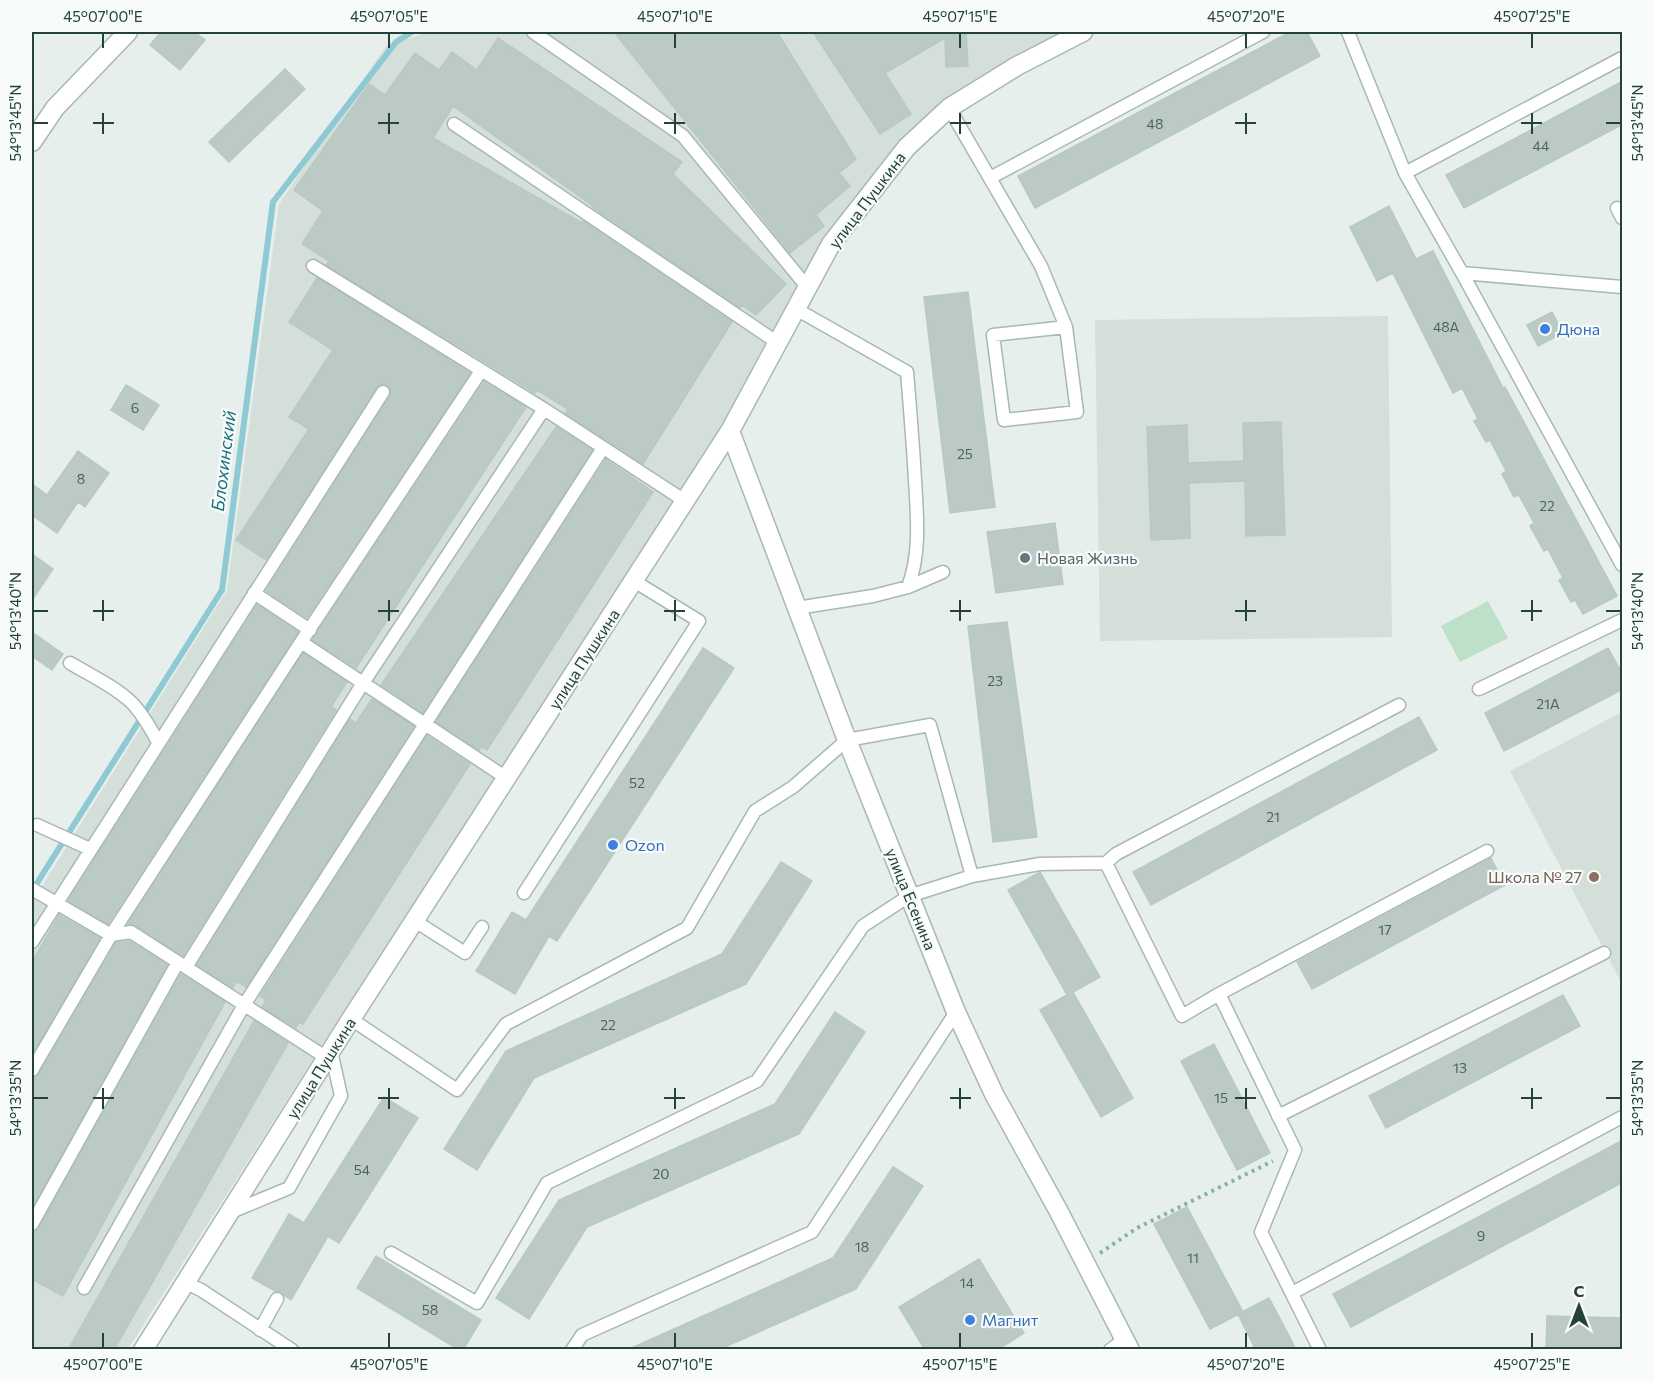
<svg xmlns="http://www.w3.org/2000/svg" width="1654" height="1381" font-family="Commissioner,sans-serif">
<rect width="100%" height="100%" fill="#e6efeb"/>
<path fill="#d4dfda" d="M428,32H1062L1007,61L944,100L897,145L821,244L720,431L322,1045L128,1349H32V902L227,590L279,204L386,46Z
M1388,316L1392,637L1100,641L1095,320Z
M1622,712V984L1510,771Z"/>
<path fill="#bfe0c8" d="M1488,601L1508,638L1460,662L1441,626Z"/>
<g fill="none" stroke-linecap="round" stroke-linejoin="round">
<path stroke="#8ec9d4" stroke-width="6" d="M32,891L222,590L273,202L396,42L412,32"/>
</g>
<path fill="#bbcac4" stroke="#b8c9c2" stroke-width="1.5" d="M161,32H194L205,40L180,70L150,45Z
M614,32H777L856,159L839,173L850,186L816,215L824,226L790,253Z
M813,32H966L968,66L946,67L945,38L885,73L911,114L880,134Z
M1290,32H1307L1320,56L1035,208L1018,176Z
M498,38L682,162L673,174L786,284L756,315L742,305L740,308L592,207L593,206L453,106L433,138L582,223L583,221L732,322L643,464L565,413L568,409L537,390L535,393L326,265L329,261L302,244L323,211L294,190L369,84L385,95L415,53L439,70L452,52L477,70Z
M285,69L305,89L229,162L209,142Z
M1623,81V124L1464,208L1446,175Z
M1389,206L1416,259L1433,251L1503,388L1505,387L1617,596L1583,614L1575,600L1571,602L1559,580L1563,578L1548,549L1544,551L1530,526L1534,523L1519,495L1514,497L1502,474L1506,471L1490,440L1486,442L1474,421L1478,419L1462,388L1453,393L1393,273L1377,281L1350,227Z
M317,278L470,373L307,618L266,591L390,396L391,392L390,388L384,384H380L376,388L266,560L236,540L309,429L289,417L333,350L289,322Z
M968,292L995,507L950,513L924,297Z
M1552,312L1563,333L1538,346L1527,325Z
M484,382L526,407L356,668L312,640Z
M126,385L159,405L143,430L111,410Z
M1281,422L1285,535L1246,536L1245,481L1189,483L1190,538L1151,540L1147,427L1187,425L1188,463L1244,461L1243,423Z
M556,427L592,450L423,713L381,685Z
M78,451L109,473L85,507L78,502L57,533L32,515V484L47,495Z
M606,459L653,492L487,750L482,746L479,750L436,722Z
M1055,523L1063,584L996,593L987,532Z
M32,554L53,569L32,600Z
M257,605L298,632L108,924L68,901Z
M1007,622L1037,837L993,842L968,626Z
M32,632L63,654L52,670L32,656Z
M703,648L734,668L557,941L549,936L515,994L476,971L512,912L526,920Z
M1608,648L1623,675V689L1504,751L1485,713Z
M303,653L347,682L331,707L336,710L183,956L135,925L128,924Z
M372,699L414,726L246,987L236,981L233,988L197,965L350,719L356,723Z
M1419,717L1437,750L1151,905L1133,872Z
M427,736L470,764L303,1024L299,1022L296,1028L262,1007L266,1000L260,996Z
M1491,858L1505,885L1312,989L1297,962Z
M781,862L812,881L746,984L534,1078L477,1170L444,1149L506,1051L722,954Z
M1040,872L1100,977L1073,992L1133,1098L1101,1117L1040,1010L1067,995L1008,890Z
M59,915L100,938L32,1055V962Z
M129,941L167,965L32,1208V1078L36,1077L39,1074L116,943Z
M181,974L225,1002L63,1296L32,1279V1232L36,1231L39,1228Z
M1563,995L1580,1026L1386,1128L1369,1096Z
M835,1012L865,1032L799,1134L587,1227L529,1319L496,1298L559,1200L775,1104Z
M254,1021L288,1043L114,1350H68Z
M1214,1044L1270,1153L1237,1170L1181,1061Z
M384,1097L418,1118L339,1243L328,1236L291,1300L285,1296L281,1292L275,1291L252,1278L289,1214L304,1223Z
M1623,1140V1182L1351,1327L1333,1294Z
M893,1167L923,1186L856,1289L718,1350H627L833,1258Z
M1187,1207L1243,1312L1210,1329L1154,1224Z
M376,1256L481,1320L463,1350H459L357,1288Z
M979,1259L1024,1333L997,1350H925L899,1307Z
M1269,1298L1287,1332L1296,1350H1256L1238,1314Z
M1547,1316L1623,1318V1350H1546Z"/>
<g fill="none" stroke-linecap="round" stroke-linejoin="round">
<defs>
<path id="service" d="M533,32L683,136L808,288
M1348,32L1405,173L1462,273L1622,565
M949,108L1041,266L1066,327L1077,412L1004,420L993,335L1066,327
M454,124L778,343
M1405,173L1622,58
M990,178L1263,32
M1617,208L1622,218
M313,266L544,409L685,501
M1462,273L1622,287
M796,309L907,372C910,408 913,444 915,480C917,515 921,553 908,587
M254,593L310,630
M797,608L873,596L908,587L943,572
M301,642L508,779
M70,663C90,675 114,686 131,702C142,713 151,729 158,742
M1479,689L1622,620
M37,825L90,849
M1106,863L1116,854L1399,705
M32,889L111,935L131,932L327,1058
M524,893L699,621L634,581
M415,921L465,953L482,927
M32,942L383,392
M186,967L363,683L544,409
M1219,994L1295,1150L1261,1232L1320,1350
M351,1019L457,1090L506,1024L687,928L755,811L793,787L847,740L930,725L972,876
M32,1070L111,935L301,642L481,371
M1278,1116L1604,953
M231,1212L289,1188L341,1096L331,1051
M32,1224L178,962
M391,1253L477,1303L547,1183L757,1081L863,926L909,896L972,876L1040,864L1106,863L1182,1016L1219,994L1487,851
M186,1283L201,1290L292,1350
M84,1288L244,1005L603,448
M1292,1293L1622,1117
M260,1330L277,1299
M572,1350L582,1335L812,1232L956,1012
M1110,1350L1124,1340"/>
<path id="minor" d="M32,142L55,108L128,32
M730,431L847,740L956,1012L994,1094L1058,1210L1130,1350
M143,1350L351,1019L730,431L831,244L907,147L949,108L1017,66L1083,32"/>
</defs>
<use href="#service" stroke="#a8b8b2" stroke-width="15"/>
<use href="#minor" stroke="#a8b8b2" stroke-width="21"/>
<path stroke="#86b3a5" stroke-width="4" stroke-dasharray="3 4.5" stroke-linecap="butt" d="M1100,1253L1137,1228L1273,1161"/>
<use href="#service" stroke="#fff" stroke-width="12"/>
<use href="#minor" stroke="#fff" stroke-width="18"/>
</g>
<path fill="none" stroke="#24423a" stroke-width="2" d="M103,33V48M389,33V48M675,33V48M960,33V48M1246,33V48M1532,33V48M103,113V134M389,113V134M675,113V134M960,113V134M1246,113V134M1532,113V134M33,123H48M93,123H114M378,123H399M664,123H685M950,123H971M1235,123H1256M1521,123H1542M1606,123H1621M103,600V621M389,600V621M675,600V621M960,600V621M1246,600V621M1532,600V621M33,611H48M93,611H114M378,611H399M664,611H685M950,611H971M1235,611H1256M1521,611H1542M1606,611H1621M103,1088V1109M389,1088V1109M675,1088V1109M960,1088V1109M1246,1088V1109M1532,1088V1109M33,1098H48M93,1098H114M378,1098H399M664,1098H685M950,1098H971M1235,1098H1256M1521,1098H1542M1606,1098H1621M103,1333V1348M389,1333V1348M675,1333V1348M960,1333V1348M1246,1333V1348M1532,1333V1348"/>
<g fill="#3f7fe0" stroke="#f7fbf9" stroke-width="2">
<circle cx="1545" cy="329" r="6"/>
<circle cx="613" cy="845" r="6"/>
<circle cx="970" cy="1320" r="6"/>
</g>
<circle fill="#6b7280" stroke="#f7fbf9" stroke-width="2" cx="1025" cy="558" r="6"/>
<circle fill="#8d6e63" stroke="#f7fbf9" stroke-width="2" cx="1594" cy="877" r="6"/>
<g text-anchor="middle" stroke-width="4.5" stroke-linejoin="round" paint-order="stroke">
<g font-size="14" fill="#4a645c">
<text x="1155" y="129">48</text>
<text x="1541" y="151">44</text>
<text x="1446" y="332">48А</text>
<text x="135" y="413">6</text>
<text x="965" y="459">25</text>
<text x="81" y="484">8</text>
<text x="1547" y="511">22</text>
<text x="995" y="686">23</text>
<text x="1548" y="709">21А</text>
<text x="637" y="788">52</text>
<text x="1273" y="822">21</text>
<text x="1385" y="935">17</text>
<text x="608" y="1030">22</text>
<text x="1460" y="1073">13</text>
<text x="1221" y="1103">15</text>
<text x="362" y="1175">54</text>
<text x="661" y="1179">20</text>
<text x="1481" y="1241">9</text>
<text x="862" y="1252">18</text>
<text x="1193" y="1263">11</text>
<text x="967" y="1288">14</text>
<text x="430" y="1315">58</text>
</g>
<g font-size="16" fill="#24423a" stroke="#f7fbf9">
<text transform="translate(867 200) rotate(-53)" y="6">улица Пушкина</text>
<text transform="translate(584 659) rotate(-57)" y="6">улица Пушкина</text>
<text transform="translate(911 899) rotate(68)" y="6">улица Есенина</text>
<text transform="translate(321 1068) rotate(-58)" y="6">улица Пушкина</text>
</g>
<g font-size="16" fill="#366cbe" stroke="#f7fbf9" text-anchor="start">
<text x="1557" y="335">Дюна</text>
<text x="625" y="851">Ozon</text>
<text x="982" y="1326">Магнит</text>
</g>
<g font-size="16" fill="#5b616d" stroke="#f7fbf9" text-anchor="start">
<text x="1037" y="564">Новая Жизнь</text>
</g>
<g font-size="16" fill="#785e54" stroke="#f7fbf9" text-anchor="end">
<text x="1582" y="883">Школа № 27</text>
</g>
<g font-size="18" font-style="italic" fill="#1c6f80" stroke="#f7fbf9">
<text transform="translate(224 461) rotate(-83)" y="6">Блохинский</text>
</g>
</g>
<rect width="1654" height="1381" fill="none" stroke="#f7fbf9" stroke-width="66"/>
<g transform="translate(1579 1306)" stroke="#f7fbf9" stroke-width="4.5" paint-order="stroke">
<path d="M0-4.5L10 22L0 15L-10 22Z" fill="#24423a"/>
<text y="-9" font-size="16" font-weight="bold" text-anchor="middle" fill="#24423a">С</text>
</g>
<rect x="33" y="33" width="1588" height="1315" fill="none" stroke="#24423a" stroke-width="2"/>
<g font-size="15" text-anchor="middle" fill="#24423a">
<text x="103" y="22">45°07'00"E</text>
<text x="389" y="22">45°07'05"E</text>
<text x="675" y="22">45°07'10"E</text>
<text x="960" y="22">45°07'15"E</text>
<text x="1246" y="22">45°07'20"E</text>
<text x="1532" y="22">45°07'25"E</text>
<text transform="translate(16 123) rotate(-90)" y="5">54°13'45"N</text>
<text transform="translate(1638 123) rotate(-90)" y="5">54°13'45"N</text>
<text transform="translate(16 611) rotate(-90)" y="5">54°13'40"N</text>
<text transform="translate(1638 611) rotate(-90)" y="5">54°13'40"N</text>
<text transform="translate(16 1098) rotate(-90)" y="5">54°13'35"N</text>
<text transform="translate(1638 1098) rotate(-90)" y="5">54°13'35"N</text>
<text x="103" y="1370">45°07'00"E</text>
<text x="389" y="1370">45°07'05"E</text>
<text x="675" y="1370">45°07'10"E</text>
<text x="960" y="1370">45°07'15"E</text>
<text x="1246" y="1370">45°07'20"E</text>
<text x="1532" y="1370">45°07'25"E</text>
</g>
</svg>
